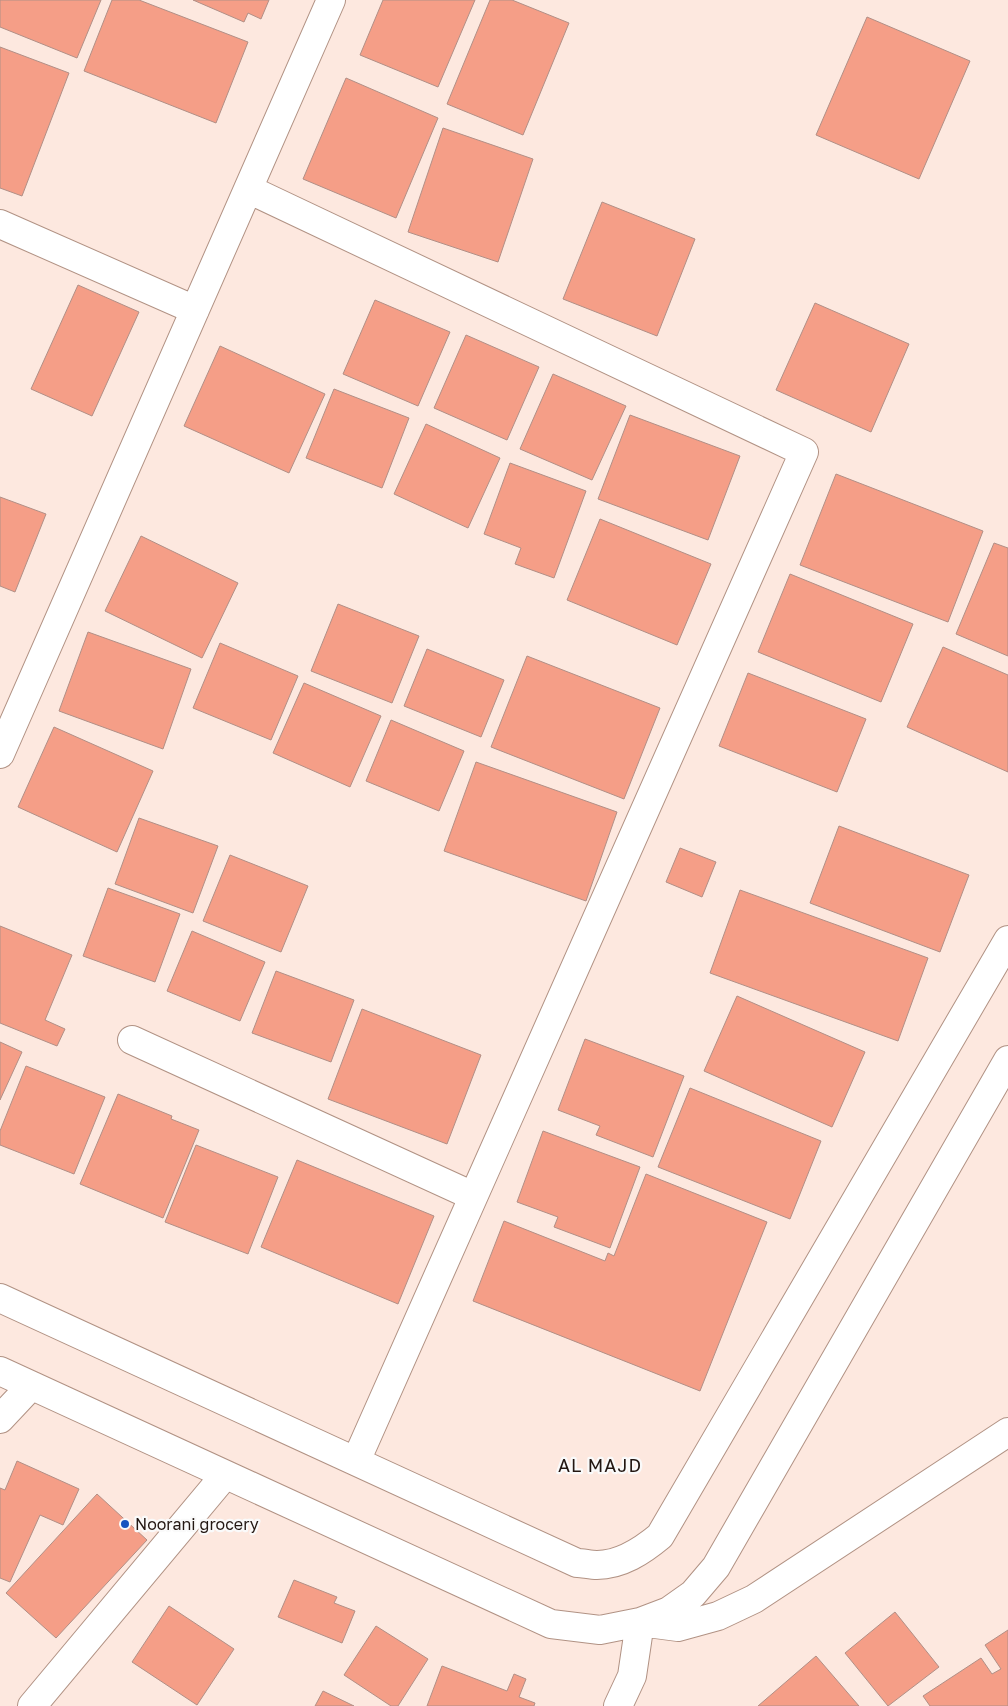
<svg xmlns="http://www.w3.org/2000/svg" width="1008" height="1706" font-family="'Golos Text',sans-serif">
<rect width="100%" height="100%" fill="#fde8df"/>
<path fill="#f59e87" stroke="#b18f86" d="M0,0H101L77,58L0,27Z
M112,0H139L248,42L216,123L84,71Z
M193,0H269L261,19L248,13L244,22Z
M383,0H475L438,87L360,55Z
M490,0H512L569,23L523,135L447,104Z
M867,17L970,61L919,179L816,135Z
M0,47L69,73L22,196L0,188Z
M346,78L438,118L396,218L303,179Z
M443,128L533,159L498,262L408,232Z
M602,202L695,239L657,336L563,299Z
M78,285L139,312L92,416L31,389Z
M375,300L450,332L418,406L343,374Z
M815,303L909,344L871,432L776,390Z
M466,335L539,367L507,440L434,408Z
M220,346L325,394L289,473L184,426Z
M553,374L626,406L592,480L520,449Z
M334,389L409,418L382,488L306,458Z
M630,415L740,456L708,540L598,499Z
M426,424L500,458L468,528L394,494Z
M510,463L586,491L554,578L515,564L521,548L484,534Z
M836,474L983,531L948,622L800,565Z
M0,497L46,514L15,592L0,586Z
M600,519L711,564L677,645L567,600Z
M141,536L238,583L202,658L105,611Z
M994,543L1008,548V656L956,634Z
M790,574L913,624L881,702L758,652Z
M338,604L419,636L392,703L311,671Z
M88,632L191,669L163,749L59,711Z
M220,643L298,676L271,740L193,708Z
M943,647L1008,675V772L907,727Z
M427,649L504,680L481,737L404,706Z
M527,656L660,708L624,799L491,747Z
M748,673L866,719L837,792L719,746Z
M304,683L381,716L350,787L273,753Z
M391,720L464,751L439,811L366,781Z
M54,727L153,771L117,852L18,807Z
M476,762L617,812L586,901L444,851Z
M139,818L218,846L193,913L115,884Z
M839,826L969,875L940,952L810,903Z
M680,848L716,862L702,897L666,882Z
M230,855L308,886L281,952L203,921Z
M108,888L180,914L155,982L83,956Z
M740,890L928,958L898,1041L710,973Z
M0,926L72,955L45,1020L65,1029L57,1046L0,1023Z
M192,931L265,962L240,1021L167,991Z
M276,971L354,1000L331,1062L252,1033Z
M737,996L865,1052L832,1127L704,1071Z
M362,1009L481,1055L447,1144L328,1099Z
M585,1039L684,1076L653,1157L596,1135L600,1126L558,1110Z
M0,1042L22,1052L0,1100Z
M26,1066L105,1097L74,1174L0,1145V1131Z
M690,1088L821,1141L790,1219L658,1167Z
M118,1094L172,1116L171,1119L199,1130L163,1218L80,1184Z
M543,1131L640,1167L610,1248L554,1227L558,1217L517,1202Z
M196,1145L278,1177L248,1254L165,1222Z
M297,1160L434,1216L398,1304L261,1247Z
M646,1174L767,1222L700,1391L473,1301L504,1221L605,1261L608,1253L614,1256Z
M17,1461L79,1489L63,1525L40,1515L10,1582L0,1578V1488L5,1490Z
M97,1494L147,1540L56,1638L6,1593Z
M294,1580L337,1597L334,1603L355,1611L342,1643L278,1617Z
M169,1606L234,1649L197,1705L132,1662Z
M895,1612L939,1667L888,1706L845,1653Z
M376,1626L428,1659L398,1706H391L344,1675Z
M1008,1630V1706H930L923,1696L981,1658L992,1674L1001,1669L985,1645Z
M816,1656L859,1706H758Z
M442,1666L507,1691L514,1674L526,1679L519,1697L535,1703L534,1706H427Z
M323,1691L354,1706H315Z"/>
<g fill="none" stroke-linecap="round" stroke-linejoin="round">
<defs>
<path id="minor" d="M248,189L804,452L356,1461
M0,224L195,310
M0,754L331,0
M132,1040L473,1196
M0,1298L577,1563C583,1563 590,1565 597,1565C621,1565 642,1551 660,1536L1008,940
M0,1371L551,1624L600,1630L640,1622L669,1611L693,1594L716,1567L1008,1060
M0,1419L31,1386
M32,1706L225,1475
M618,1706L632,1676L640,1622L678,1627L718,1616L754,1599L1008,1432"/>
</defs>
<use href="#minor" stroke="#b19284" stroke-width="30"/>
<use href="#minor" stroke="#fff" stroke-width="28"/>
</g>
<circle fill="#1854c0" stroke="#fafafa" stroke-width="2" cx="125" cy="1524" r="5"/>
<g text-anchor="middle" stroke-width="4.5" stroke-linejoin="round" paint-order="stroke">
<g font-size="16" fill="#231712" stroke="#fafafa" text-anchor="start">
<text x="135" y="1530">Noorani grocery</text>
</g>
<g font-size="18" letter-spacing="1" fill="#231712" stroke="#fafafa">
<text x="600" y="1472">AL MAJD</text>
</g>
</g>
</svg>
